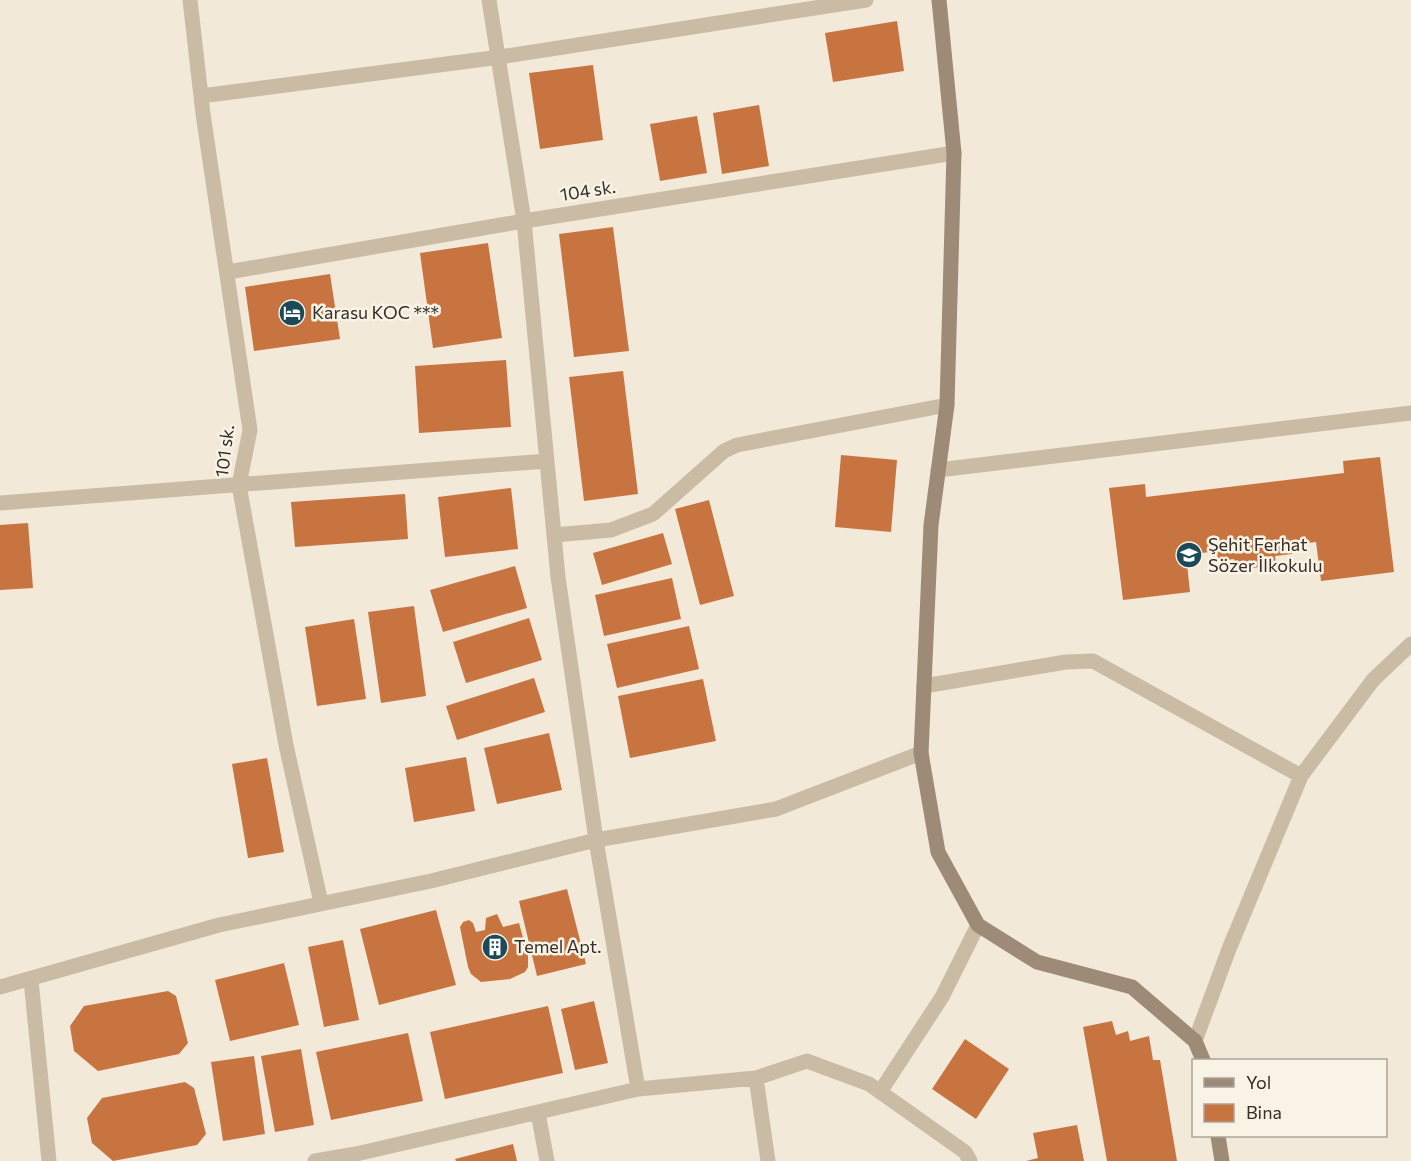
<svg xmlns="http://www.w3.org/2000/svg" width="1411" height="1161" font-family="Commissioner,sans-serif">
<rect width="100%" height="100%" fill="#f2e9d9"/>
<path fill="#c87441" d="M897,21L904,71L833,82L825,33Z
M593,65L603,140L540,149L529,73Z
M759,105L769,166L722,174L713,113Z
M697,116L707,173L660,181L650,124Z
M613,227L629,351L574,357L559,234Z
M488,243L502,338L433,348L420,253Z
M330,274L340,339L254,351L245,287Z
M506,360L511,427L419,433L415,366Z
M623,371L638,494L584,501L569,377Z
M841,455L897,460L891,532L835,527Z
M1380,457L1394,572L1321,581L1316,542L1291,545L1292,554L1275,556L1276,565L1235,570L1234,559L1218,561L1217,551L1186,555L1190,592L1123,600L1109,488L1145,484L1146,497L1344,473L1343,461Z
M511,488L518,549L445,557L438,497Z
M405,494L408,539L295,547L291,502Z
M709,500L734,596L700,605L675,509Z
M28,523L33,588L0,590V525Z
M663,533L672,564L602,585L593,553Z
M515,566L527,608L443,632L430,590Z
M672,578L681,619L604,636L595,595Z
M414,606L426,696L381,703L368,612Z
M529,618L542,660L466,683L453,642Z
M354,619L366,699L317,706L305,627Z
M689,626L699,669L617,688L607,644Z
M534,678L545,712L457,740L446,706Z
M703,679L716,741L630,758L618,696Z
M549,733L562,790L497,804L484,748Z
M466,757L475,811L414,822L405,768Z
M267,758L284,852L248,858L232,764Z
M567,889L586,964L537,976L519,901Z
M436,910L456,985L379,1005L360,929Z
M497,914L503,927L519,923L528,956V967L525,972L510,979L481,982L471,974L468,967L460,927L463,922L469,920L473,923L476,932L485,930L486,918Z
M343,940L359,1020L324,1027L308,947Z
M284,963L299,1025L230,1041L215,980Z
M168,991L176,996L188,1043L179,1054L98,1071L74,1051L70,1026L84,1006Z
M594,1001L608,1063L575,1070L561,1009Z
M548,1006L563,1073L445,1099L430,1032Z
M1112,1021L1116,1035L1128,1031L1130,1041L1149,1036L1153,1060H1160L1177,1161H1107L1083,1027Z
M408,1033L423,1101L331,1120L316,1052Z
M965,1039L1009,1069L976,1119L932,1089Z
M301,1049L314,1125L275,1132L261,1056Z
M254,1056L265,1134L223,1141L211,1062Z
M185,1082L194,1088L206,1134L197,1145L113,1161L92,1143L87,1118L102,1098Z
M1077,1125L1084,1161H1026L1038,1158L1033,1133Z
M513,1144L517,1161H456L455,1159Z"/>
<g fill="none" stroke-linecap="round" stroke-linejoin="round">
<path stroke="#cabba5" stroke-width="15" d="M190,0L203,114L250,430L239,485L286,745L321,903
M489,0L524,221L558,577L596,840L638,1089
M201,96L500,57L866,0
M228,272L524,221L954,153
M938,470L1411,413
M0,503L547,461
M554,535L611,530L653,514L724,451L737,445L947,405
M924,686L1066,662L1093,661L1301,776
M31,980L49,1161
M0,987L219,925L431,881L596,840L776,809L921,753
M1195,1041L1229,949L1301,776L1373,680L1411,644
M756,1078L768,1161
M880,1092L942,997L978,925
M538,1113L547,1161
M315,1161L356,1154L638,1089L756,1078L807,1061L869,1084L965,1152L970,1161"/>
<path stroke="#9d8a77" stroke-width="15" d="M939,0L954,153L947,405L931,525L921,753L938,852L978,925L1037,962L1132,987L1195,1041L1203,1060
M1218,1136L1222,1161"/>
</g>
<defs>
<symbol id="hotel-disc" viewBox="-11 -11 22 22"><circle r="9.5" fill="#1c4b57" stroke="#f9f3e6"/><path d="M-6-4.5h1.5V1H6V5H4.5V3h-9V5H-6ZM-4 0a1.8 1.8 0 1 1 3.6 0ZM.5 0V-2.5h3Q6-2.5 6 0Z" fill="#fff"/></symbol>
<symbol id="school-disc" viewBox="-11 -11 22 22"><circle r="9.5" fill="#1c4b57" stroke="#f9f3e6"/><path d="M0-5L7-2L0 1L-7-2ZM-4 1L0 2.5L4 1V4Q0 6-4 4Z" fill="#fff"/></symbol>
<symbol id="building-disc" viewBox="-11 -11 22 22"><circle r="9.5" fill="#1c4b57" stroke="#f9f3e6"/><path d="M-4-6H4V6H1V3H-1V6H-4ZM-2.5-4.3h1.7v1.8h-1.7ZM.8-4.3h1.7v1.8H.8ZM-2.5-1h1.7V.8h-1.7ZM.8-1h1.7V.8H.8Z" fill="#fff"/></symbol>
</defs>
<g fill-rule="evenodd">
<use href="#hotel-disc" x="277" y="298" width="30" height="30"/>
<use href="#school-disc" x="1174" y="540" width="30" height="30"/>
<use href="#building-disc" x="480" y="932" width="30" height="30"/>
</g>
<g text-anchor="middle" stroke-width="5" stroke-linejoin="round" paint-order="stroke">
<g font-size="18" fill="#352d27" stroke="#f9f3e6">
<text transform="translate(588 191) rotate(-9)" y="6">104 sk.</text>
<text transform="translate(225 451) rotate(-83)" y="6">101 sk.</text>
</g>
<g font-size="18" fill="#352d27" stroke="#f9f3e6" text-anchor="start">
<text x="312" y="319">Karasu KOC ***</text>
<text x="1208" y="551">Şehit Ferhat<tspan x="1208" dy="21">Sözer İlkokulu</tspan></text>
<text x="514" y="953">Temel Apt.</text>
</g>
</g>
<rect x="1192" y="1059" width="195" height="78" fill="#f9f3e6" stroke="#aba49a" stroke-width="1.5"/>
<rect x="1204" y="1078" width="30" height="9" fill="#9d8a77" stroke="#aba49a" stroke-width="1.5"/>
<text x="1246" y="1089" font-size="18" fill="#352d27">Yol</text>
<rect x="1204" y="1104" width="30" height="18" fill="#c87441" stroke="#aba49a" stroke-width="1.5"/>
<text x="1246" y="1119" font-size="18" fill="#352d27">Bina</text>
</svg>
